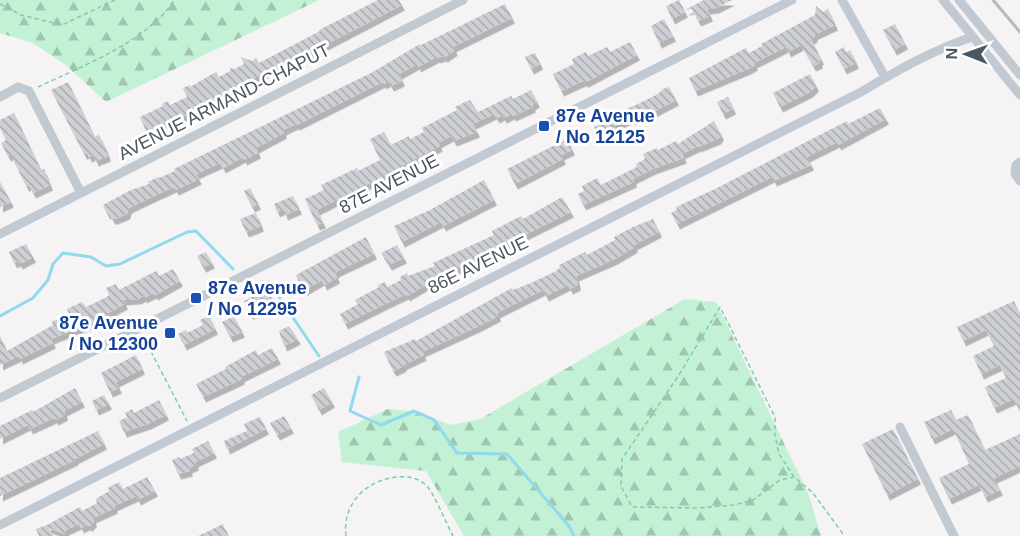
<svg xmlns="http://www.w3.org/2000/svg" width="1020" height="536" font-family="Arial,sans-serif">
<defs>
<pattern id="forest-firs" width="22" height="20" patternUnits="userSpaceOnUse" patternTransform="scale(1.5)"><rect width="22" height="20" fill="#c3f1d5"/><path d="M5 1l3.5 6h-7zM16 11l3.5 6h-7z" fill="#a0c6b0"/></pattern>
<pattern id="building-back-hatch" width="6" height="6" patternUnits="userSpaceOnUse" patternTransform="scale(1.5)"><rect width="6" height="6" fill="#cdcfd5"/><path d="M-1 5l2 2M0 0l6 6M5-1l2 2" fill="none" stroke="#a8abb0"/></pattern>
<filter id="shadow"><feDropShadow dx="3" dy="5.5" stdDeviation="0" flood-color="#0004"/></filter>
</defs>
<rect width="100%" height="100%" fill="#f5f3f3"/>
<path fill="url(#forest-firs)" d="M0,0H319L106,102L67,66L33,43L0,33Z
M685,299L716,302L808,493L821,536H464L426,471L342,462L338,432L388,409L420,412L450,425L480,419Z"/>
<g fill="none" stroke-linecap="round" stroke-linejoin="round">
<path stroke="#90daee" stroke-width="3" d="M269,282L319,356
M0,316L33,298L48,280L53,264L63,253L91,257L106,266L120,264L187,232L196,231L233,269
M359,377L350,411L381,425L414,411L434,420L457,453L507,454L569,526L574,536"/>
</g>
<path fill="url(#building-back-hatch)" filter="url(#shadow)" d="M378,0H399L402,5L306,55L258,76L177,119L171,122L170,120L156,126L154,130L147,133L140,117L163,106L162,104L168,101L170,105L187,97L183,88L190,85V87L216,72L219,77L230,71L231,68L235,69L244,64L241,57L252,61L256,58L259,63L320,31L319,30Z
M679,0L685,12L672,19L666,6Z
M704,0H732L716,8L707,9L710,16L698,21L692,9L685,10Z
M505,4L512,18L453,47L455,50L445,57L443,56L438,58L437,57L418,67L417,64L399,74L402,81L391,86L388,81L384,84L383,82L297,125L296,124L283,130L284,133L256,148L258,153L244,160L243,157L223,168L220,163L196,174L199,179L176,190L174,187L154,196L129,208L127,214L115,219H112L109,213L107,214L103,205L131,190L149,184L148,182L158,177L159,178L175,171L174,169L371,73L420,44L421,45Z
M816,6L823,12L828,9L835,25L814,35L815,37L811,39L821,59L819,60L820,63L813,66L801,45L788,52L786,47L754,63L755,65L748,69L695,91L689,78L746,48L749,53L762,46L761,44L815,15Z
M664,19L673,36L659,43L651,26Z
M895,24L905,44L894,50L883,30Z
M630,42L637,55L586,82L583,81L561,91L553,74L574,64L572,59L586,52L588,56L607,47L610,52Z
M844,47L846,52L850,50L856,63L844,69L835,52Z
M535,53L540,64L531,69L525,57Z
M810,74L816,86L810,92L780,107L773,93Z
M68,82L95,137L99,135L105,147L108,156L96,161L93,155L89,157L87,153L84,154L51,90Z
M669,87L676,100L646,116L645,114L632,120L631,118L614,126L617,131L599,137L594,127L603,123L601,119L636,105L658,94L663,89Z
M531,90L537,102L532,105L533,107L513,116L512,114L504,118L502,115L497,118L494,114L473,124L477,132L454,141L451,136L438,143L440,146L401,166L403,169L398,172L373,184L372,182L317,210L323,223L317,225L305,199L324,190L321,185L357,168L358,171L380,160L370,139L384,132L391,145L409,136L410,139L424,132L422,128L457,110L455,107L465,102L470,100L478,112L511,96L513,99Z
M728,97L733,109L723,114L717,102Z
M880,108L886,119L838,145L837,142L807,157L811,165L774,181L772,177L677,224L671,213L677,210L676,207L717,188L847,121L848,124Z
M14,113L41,170L44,169L50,185L33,193L29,185L26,186L11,155L8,156L1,143L6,140L0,128V120Z
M714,121L721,135L718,139L698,147V146L682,154L684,158L653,169L633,179L634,182L583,205L578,194L584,191L582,186L597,178L601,185L637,167L636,164L645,159L643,154L657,148L658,150L676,141L678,144Z
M567,139L572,150L561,155L563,159L515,184L507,169Z
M484,180L494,200L443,226L441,222L402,242L394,226L430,210Z
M0,182L11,202L0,207Z
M250,188L258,204L252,207L244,191Z
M293,196L299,209L285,215L283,209L277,212L274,204Z
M562,197L571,212L434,280L407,296L406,294L385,304L345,324L340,314L358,304L355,300L379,287L378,285L385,282L387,287L401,280L400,277L407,273L408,276L435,266L433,263L494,235L492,231L521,216L523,219Z
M256,213L261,226L246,232L240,219Z
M653,219L659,232L634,245L635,247L615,259L576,276L578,285L570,289L568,285L546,296L543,290L497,313L498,316L479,326L422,352L424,355L403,365L404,366L394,371L392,369L384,352L415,339L416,341L512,288L513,290L531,283L556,271L560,267L559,265L585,252L587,255L615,240L614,237L633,227Z
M366,237L374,254L338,271L335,273L337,278L324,285L322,280L303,291L296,275Z
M26,244L33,257L20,264L18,261L14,263L9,252Z
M397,245L404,258L389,265L381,253Z
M206,252L212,263L203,267L197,256Z
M173,269L180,281L173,285L155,295L154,293L144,298V296L138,299L123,300L125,304L108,313L110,316L51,339L53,343L20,359L19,356L0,365V336L7,351L53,325L52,321L70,316L67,309L82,302L86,307L107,297L109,295L106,288L116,284L119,290L156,271L159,276Z
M266,290L267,294L270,293L274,306L250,314L244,301Z
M1014,301L1020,315V412L1014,399L994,408L985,387L1006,378L1000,365L981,374L973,356L994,346L986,330L963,341L957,327Z
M209,316L215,329L184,345L178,334L186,330L187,333L203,325L200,320Z
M234,316L242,332L230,337L222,322Z
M289,326L298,339L284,346L279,331Z
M272,348L278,359L241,377L242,379L203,397L196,384L226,369L225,367L256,350L258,355Z
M136,355L142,369L116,382L119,388L110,392L101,373Z
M75,388L82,402L64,411L65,415L56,420L54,418L30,429L28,425L0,439V426L32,410L33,412Z
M324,388L332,402L319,410L311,395Z
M104,395L109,404L96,410L92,401Z
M159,400L166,415L148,424L124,432L119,421L127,417L125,413L132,409L134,413Z
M951,410L956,420L968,415L985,450L1020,434V466L994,478L1000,490L985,497L979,485L949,499L939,478L969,464L953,429L932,439L924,422Z
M284,416L291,428L277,435L270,423Z
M260,417L266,429L227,449L224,441L247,431L244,424Z
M893,429L918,479L887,495L862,444Z
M98,431L104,444L75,459V460L0,496V478Z
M208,441L214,453L195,462L196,465L189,468L190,471L178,474L172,460L179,457L180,459L194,453L192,449Z
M147,477L155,491L138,500L136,496L114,506L115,508L93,518L94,521L90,526L87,525L81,528L79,524L66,530L65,534L49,528L53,536H39L36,529L47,525L78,508L80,507L82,511L97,503L96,499L109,491L108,488L113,485L119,482L123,489Z
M223,524L228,536H198Z"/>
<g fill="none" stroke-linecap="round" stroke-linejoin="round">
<path stroke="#7ad0a6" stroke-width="1.5" stroke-dasharray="4.5 3" stroke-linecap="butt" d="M0,4L21,15L62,25L115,0
M38,87C80,67 149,41 174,0
M144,338L187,421
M794,477L779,454L775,435V417L720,307L677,378L622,459L621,486L632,507L698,508L734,505L753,500L780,480L794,477L813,493L843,534
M346,536C342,504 366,480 397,477C408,476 419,478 427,486C436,497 446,523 453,536"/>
<path stroke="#c1cad2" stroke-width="9" d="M842,0L885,77
M943,0L1020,95
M959,0L1020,75
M0,97L18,87L29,91L81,193
M1020,162L1016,165L1015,174L1020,181
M0,234L463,0
M0,398L792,0
M900,427L954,536
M0,525L861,92C896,71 933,50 972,37"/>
<path stroke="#b5b8bd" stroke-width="3" d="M993,0L1020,32"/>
</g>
<g fill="#1a4fb4" stroke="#fff" stroke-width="2">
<rect x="538" y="120" width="12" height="12" rx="3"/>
<rect x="190" y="292" width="12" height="12" rx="3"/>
<rect x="164" y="327" width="12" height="12" rx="3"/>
</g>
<g text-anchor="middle" stroke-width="6" stroke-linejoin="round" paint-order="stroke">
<g font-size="18" fill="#4a5661" stroke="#fff">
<text transform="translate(224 102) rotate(-27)" y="6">AVENUE ARMAND-CHAPUT</text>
<text transform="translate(389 184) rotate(-27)" y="6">87E AVENUE</text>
<text transform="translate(478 265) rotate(-26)" y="6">86E AVENUE</text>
</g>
<g font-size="18" font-weight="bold" fill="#164399" stroke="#fff" text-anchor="start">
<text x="556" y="122">87e Avenue<tspan x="556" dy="21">/ No 12125</tspan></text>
<text x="208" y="294">87e Avenue<tspan x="208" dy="21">/ No 12295</tspan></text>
<text x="158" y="329" text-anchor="end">87e Avenue<tspan x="158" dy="21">/ No 12300</tspan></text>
</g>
</g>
<g transform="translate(966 54) rotate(271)" stroke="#ffffff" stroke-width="4.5" paint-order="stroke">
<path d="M0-4.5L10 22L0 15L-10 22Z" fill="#4a5661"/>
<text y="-9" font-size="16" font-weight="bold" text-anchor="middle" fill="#4a5661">N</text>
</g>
</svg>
